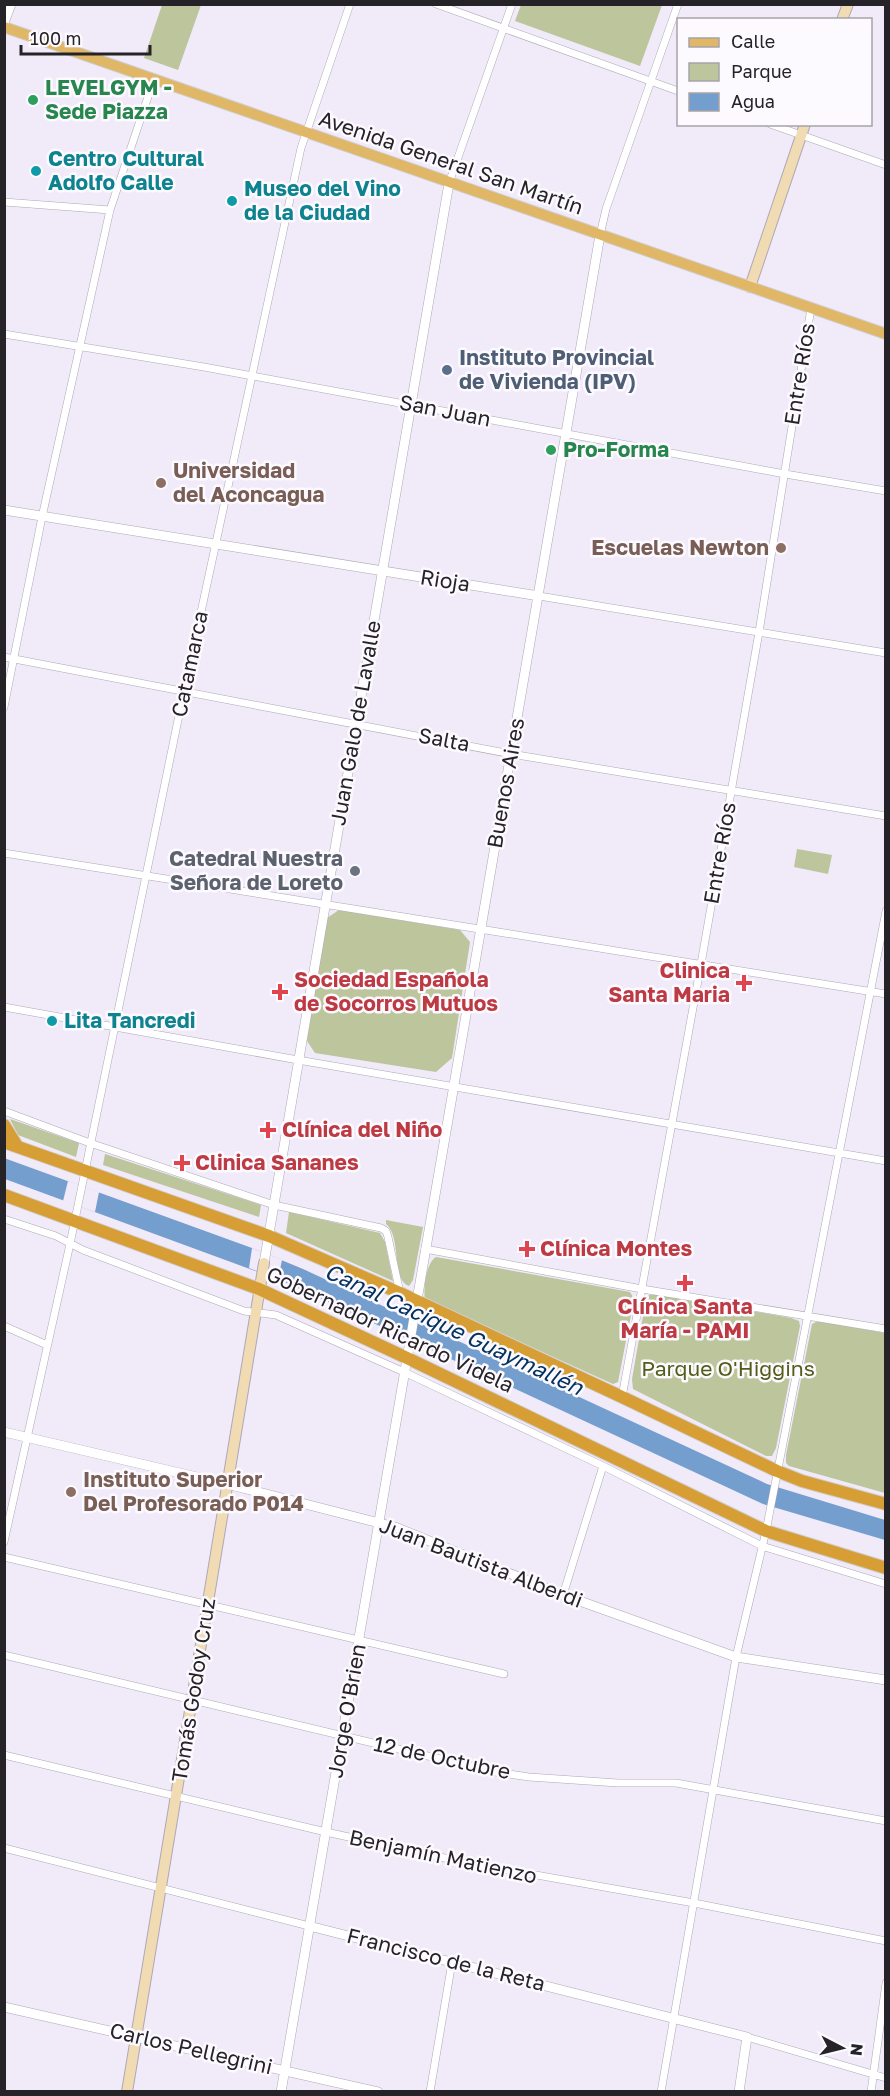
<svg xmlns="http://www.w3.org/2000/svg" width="890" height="2096" font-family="'Golos Text',sans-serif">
<rect width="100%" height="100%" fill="#f0eaf9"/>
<path fill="#bcc59c" d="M162,5H201L178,70L144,58Z
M521,5V4L662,5L640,66L515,21Z
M797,849L832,855L828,874L794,867Z
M339,910L460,930L470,942L452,1058L436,1072L315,1053L307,1041L327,918Z
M10,1119L79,1143L76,1157L18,1135Z
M105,1154L261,1205L259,1217L103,1165Z
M289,1212L380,1233L385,1242L393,1281L286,1233Z
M386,1220L423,1227L413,1280L409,1286C391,1280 402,1237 386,1224Z
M436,1257L630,1292L634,1299L618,1382L613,1384L425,1299C423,1289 426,1263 436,1257Z
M656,1294L791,1318L799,1321L800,1326L776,1448L772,1456H766L633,1389L632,1379L646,1299L649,1295Z
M818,1321L885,1333V1493L789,1466L786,1463V1455L812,1324Z"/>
<path fill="#739ece" d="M4,1158L252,1248L303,1269L767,1484L885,1520V1540L763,1504L285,1282L5,1179Z"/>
<path fill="#f0eaf9" d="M68,1181L99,1192L95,1212L63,1201Z
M252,1248L282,1260L278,1279L249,1268Z"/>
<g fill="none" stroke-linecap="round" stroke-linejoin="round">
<defs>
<path id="minor" d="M436,4L678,91
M770,124L886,165
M449,183L512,4
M4,202L110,210
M600,235L606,209L678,4
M4,334L204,367L785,474L886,491
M539,596L886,653
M4,657L511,754L886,816
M4,707L42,517L110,210L154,79
M4,853L886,994
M4,1007L298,1060L886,1161
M4,1111L90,1143L274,1205L381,1228L386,1231L388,1237L400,1293
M4,1219L56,1236L83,1250L244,1311L276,1315L404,1372L603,1466L762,1546L886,1584
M425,1249L642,1289L886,1329
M4,1326L47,1345
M622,1397L701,964L759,632L811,308
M4,1542L70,1244L184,691L301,148L350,4
M4,1557L504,1674
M563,1595L603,1466
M4,1655L495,1772L529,1777L618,1783H676L886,1821
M4,1755L326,1832L463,1862L694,1903L886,1941
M4,1848L309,1926
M747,2037L886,2078
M430,2092L452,1962
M661,2092L736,1657L766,1531L886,911
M871,2092L886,1983"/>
<path id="tertiary" d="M4,23L11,4
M4,510L539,596
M264,1263L449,183
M4,1432L227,1484L395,1527L563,1595L736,1657L886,1680
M309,1926L747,2037L739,2092
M4,2007L378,2092
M281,2092L600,235"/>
<path id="secondary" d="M842,20L848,4
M750,287L805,124
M127,2092L264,1263"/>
<path id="primary" d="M4,27L886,334"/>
<path id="trunk" d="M4,1125L17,1146
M4,1142L269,1236L400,1293L622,1397L777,1471L802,1481L886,1504
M4,1195L259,1289L407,1358L766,1531L886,1568"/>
</defs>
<use href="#minor" stroke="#aea8b6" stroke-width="8"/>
<use href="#tertiary" stroke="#aea8b6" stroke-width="10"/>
<use href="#secondary" stroke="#aea8b6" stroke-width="12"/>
<use href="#primary" stroke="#cfcfd0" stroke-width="12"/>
<use href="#trunk" stroke="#cfcfd0" stroke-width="14"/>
<use href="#minor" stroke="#fff" stroke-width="7"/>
<use href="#tertiary" stroke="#fff" stroke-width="9"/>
<use href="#secondary" stroke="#f0dbb3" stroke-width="10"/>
<use href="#primary" stroke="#e0b667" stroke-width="10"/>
<use href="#trunk" stroke="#d69e34" stroke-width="12"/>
</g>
<g fill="#2e9e5b" stroke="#fcf9ff" stroke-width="2">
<circle cx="33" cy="100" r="6"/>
<circle cx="551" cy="450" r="6"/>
</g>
<g fill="#0f9aa8" stroke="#fcf9ff" stroke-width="2">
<circle cx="36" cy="171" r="6"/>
<circle cx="232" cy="201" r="6"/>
<circle cx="52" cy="1021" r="6"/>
</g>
<circle fill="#5c6f8a" stroke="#fcf9ff" stroke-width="2" cx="447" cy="370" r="6"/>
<g fill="#8d6e63" stroke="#fcf9ff" stroke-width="2">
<circle cx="161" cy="483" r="6"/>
<circle cx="781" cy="548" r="6"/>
<circle cx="71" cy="1492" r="6"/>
</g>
<circle fill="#6b7280" stroke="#fcf9ff" stroke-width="2" cx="355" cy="871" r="6"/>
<g fill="#e0444e" stroke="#fcf9ff" stroke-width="2">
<path d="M741 974h6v6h6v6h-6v6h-6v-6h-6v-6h6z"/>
<path d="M277 983h6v6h6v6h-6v6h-6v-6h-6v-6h6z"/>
<path d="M265 1121h6v6h6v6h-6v6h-6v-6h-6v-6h6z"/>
<path d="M179 1154h6v6h6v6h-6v6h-6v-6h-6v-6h6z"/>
<path d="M524 1240h6v6h6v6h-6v6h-6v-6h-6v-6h6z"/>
<path d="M682 1274h6v6h6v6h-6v6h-6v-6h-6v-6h6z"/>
</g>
<g text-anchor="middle" stroke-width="5" stroke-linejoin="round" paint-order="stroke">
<g font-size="21" font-weight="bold" fill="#27864d" stroke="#fcf9ff" text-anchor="start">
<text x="45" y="95">LEVELGYM -<tspan x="45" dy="24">Sede Piazza</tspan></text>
<text x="563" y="457">Pro-Forma</text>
</g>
<g font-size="21" font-weight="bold" fill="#0d838f" stroke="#fcf9ff" text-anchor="start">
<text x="48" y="166">Centro Cultural<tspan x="48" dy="24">Adolfo Calle</tspan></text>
<text x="244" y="196">Museo del Vino<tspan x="244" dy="24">de la Ciudad</tspan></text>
<text x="64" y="1028">Lita Tancredi</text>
</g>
<g font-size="21" fill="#252328" stroke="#fcf9ff">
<text transform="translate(451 163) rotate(19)" y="7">Avenida General San Martín</text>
<text transform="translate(800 374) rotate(-81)" y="7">Entre Ríos</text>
<text transform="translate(445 411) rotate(11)" y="7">San Juan</text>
<text transform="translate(445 581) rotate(9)" y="7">Rioja</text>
<text transform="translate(190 664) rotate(-78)" y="7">Catamarca</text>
<text transform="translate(356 723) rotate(-80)" y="7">Juan Galo de Lavalle</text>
<text transform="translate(444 740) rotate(11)" y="7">Salta</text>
<text transform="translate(506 783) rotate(-80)" y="7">Buenos Aires</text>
<text transform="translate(720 853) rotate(-80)" y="7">Entre Ríos</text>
<text transform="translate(390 1330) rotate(25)" y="7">Gobernador Ricardo Videla</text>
<text transform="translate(481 1563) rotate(21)" y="7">Juan Bautista Alberdi</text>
<text transform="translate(194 1690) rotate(-81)" y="7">Tomás Godoy Cruz</text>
<text transform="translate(347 1711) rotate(-80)" y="7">Jorge O'Brien</text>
<text transform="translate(442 1758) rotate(12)" y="7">12 de Octubre</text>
<text transform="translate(443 1857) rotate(12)" y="7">Benjamín Matienzo</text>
<text transform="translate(446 1960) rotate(14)" y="7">Francisco de la Reta</text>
<text transform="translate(191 2049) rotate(13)" y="7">Carlos Pellegrini</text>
</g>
<g font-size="21" font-weight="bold" fill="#4e5e75" stroke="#fcf9ff" text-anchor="start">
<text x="459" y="365">Instituto Provincial<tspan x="459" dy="24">de Vivienda (IPV)</tspan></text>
</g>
<g font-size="21" font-weight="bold" fill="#785e54" stroke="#fcf9ff" text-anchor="start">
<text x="173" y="478">Universidad<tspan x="173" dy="24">del Aconcagua</tspan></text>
<text x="769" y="555" text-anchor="end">Escuelas Newton</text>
<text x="83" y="1487">Instituto Superior<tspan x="83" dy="24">Del Profesorado P014</tspan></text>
</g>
<g font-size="21" font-weight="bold" fill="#5b616d" stroke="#fcf9ff" text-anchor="end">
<text x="343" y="866">Catedral Nuestra<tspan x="343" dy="24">Señora de Loreto</tspan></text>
</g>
<g font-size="21" font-weight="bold" fill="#be3a42" stroke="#fcf9ff" text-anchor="start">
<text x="730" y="978" text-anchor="end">Clinica<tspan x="730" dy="24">Santa Maria</tspan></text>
<text x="294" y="987">Sociedad Española<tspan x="294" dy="24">de Socorros Mutuos</tspan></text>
<text x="282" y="1137">Clínica del Niño</text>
<text x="195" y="1170">Clinica Sananes</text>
<text x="540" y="1256">Clínica Montes</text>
<text x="685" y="1314" text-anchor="middle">Clínica Santa<tspan x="685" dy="24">María - PAMI</tspan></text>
</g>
<g font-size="21" fill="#525d17" stroke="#fcf9ff">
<text x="728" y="1376">Parque O'Higgins</text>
</g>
<g font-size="22" font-style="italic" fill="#023360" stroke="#fcf9ff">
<text transform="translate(454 1329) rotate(25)" y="8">Canal Cacique Guaymallén</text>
</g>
</g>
<rect width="890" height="2096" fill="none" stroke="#252328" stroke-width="12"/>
<rect x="677" y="18" width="195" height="108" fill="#fcf9ff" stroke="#a6a3a9" stroke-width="1.5"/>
<rect x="689" y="38" width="30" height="9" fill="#e0b667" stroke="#a6a3a9" stroke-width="1.5"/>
<text x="731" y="48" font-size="18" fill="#252328">Calle</text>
<rect x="689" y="63" width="30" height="18" fill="#bcc59c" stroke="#a6a3a9" stroke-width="1.5"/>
<text x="731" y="78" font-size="18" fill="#252328">Parque</text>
<rect x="689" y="93" width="30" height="18" fill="#739ece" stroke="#a6a3a9" stroke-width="1.5"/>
<text x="731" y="108" font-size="18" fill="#252328">Agua</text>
<g transform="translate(842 2048) rotate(97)" stroke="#fcf9ff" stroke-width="4.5" paint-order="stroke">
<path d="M0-4.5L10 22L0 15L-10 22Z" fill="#252328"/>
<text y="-9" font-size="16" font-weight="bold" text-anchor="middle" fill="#252328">N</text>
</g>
<path d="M21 45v9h129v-9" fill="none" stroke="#252328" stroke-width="3"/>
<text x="30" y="45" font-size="18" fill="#252328" stroke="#fcf9ff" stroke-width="4.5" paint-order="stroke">100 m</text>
</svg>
